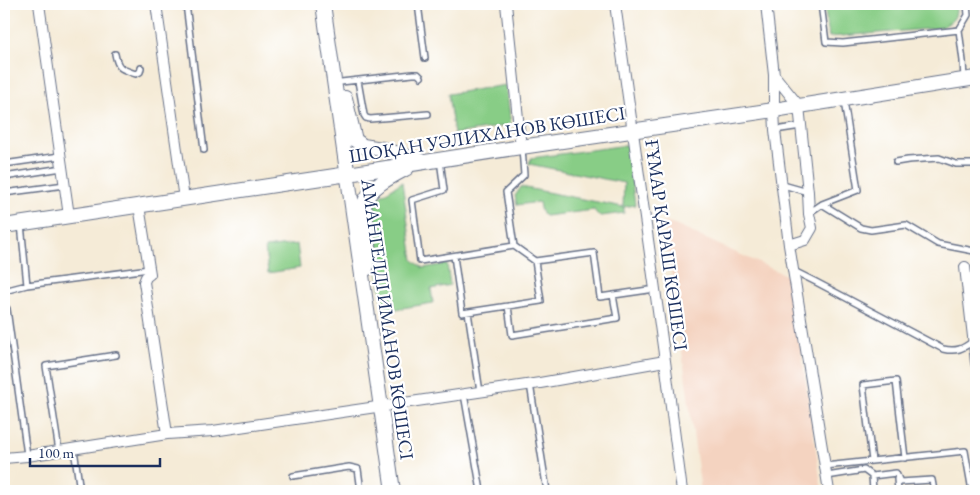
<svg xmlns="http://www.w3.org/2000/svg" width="980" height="495" font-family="'EB Garamond',serif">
<rect width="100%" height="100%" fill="#fff"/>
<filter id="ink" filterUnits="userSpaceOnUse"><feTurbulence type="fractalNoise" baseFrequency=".02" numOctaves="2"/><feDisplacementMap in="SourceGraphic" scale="10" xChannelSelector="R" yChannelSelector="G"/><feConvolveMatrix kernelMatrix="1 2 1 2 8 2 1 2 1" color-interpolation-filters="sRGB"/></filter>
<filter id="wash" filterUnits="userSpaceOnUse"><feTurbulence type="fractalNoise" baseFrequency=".0096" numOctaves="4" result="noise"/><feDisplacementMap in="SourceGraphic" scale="20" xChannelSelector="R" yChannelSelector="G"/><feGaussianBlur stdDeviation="1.12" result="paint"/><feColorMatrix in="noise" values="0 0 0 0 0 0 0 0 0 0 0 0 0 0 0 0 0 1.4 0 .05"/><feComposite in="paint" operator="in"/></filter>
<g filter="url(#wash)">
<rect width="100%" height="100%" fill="#f5ebd7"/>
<path fill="#f4d3c0" d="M664,220L790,277L822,491H701Z"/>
<path fill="#88cd86" stroke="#527e72" d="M824,4H837L838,7L888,4H956C957,19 953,21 940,28L829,37Z
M506,85L511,125L454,134L448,94Z
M627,145L635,205L624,207V213L601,216L598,215L594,210L545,216C540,212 540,208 539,202L517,205L515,196L521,187L623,207L624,183L529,164L531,158Z
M402,182L413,260L423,268L447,264L450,285L431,289L433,303L384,311L377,269L379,253L372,201Z
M297,244L300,268L268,273L265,248Z"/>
</g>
<g filter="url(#ink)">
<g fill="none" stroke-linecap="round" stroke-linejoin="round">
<defs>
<path id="service" d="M186,4L204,150
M418,4L425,58
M821,4L826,42L843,43L959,30
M115,54C118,70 122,69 136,74L140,72L141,68
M964,79L963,61L959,30L968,15L967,4
M358,81L364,115L366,118L370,119L428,114
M341,82L413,74H418L421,77
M775,130L801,126
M440,160L444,190L412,200L420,261L514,246L535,261L541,301L462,313L454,256
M896,162L908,160L939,158L956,164H976
M4,164L60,156
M4,177L62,168
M783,185L808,192
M4,193L65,185
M822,204L858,190L844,101
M809,213L822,204L861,228L871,230L906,225L938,244L974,251L976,249
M21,224L27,285L149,269
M514,246L506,192L524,175L522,148
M535,261L594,253L600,297L655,289
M794,271L816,282L943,349C956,352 963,349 973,341
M4,291L27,285
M508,306L512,335L617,318L613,295
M7,309L27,455
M468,312L480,392
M530,384L547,491
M464,394L481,491
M74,449L80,491
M59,451L46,366L116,355
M872,461L863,385L896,381L905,458
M825,466L965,451L972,491
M293,476L349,467L358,469L361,491
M827,476L864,470L872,476L896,473L900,482L932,480L934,491
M872,476L873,491
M897,479L898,491"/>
<path id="minor" d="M39,4L69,216
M156,4L184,199
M506,4L521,147
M615,4L665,361L682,491
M766,4L774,75V110L775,130L789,245L829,491
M774,75L799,106L808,192L809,214L812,228L805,240L789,245
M139,206L150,274L146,277L144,282L167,434
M965,267L976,363
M4,458L27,456L167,434L213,431L540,383L665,361"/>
<path id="secondary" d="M323,4L393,491
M345,98L355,140L363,146L382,149L421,161
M4,226L348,174L521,147L774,110L976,78
M366,269L369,248L364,204C369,187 392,176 407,168"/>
</defs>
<use href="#service" stroke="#677188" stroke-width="8"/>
<use href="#minor" stroke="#677188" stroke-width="12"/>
<use href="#secondary" stroke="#677188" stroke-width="16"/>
<use href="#service" stroke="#fff" stroke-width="5"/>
<use href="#minor" stroke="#fff" stroke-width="10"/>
<use href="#secondary" stroke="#fff" stroke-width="14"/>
</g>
</g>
<g text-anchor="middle" stroke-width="4.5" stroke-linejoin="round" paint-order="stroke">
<g font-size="19" fill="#1b2f5e" stroke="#fff">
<text transform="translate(487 134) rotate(-9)" y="7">ШОҚАН УӘЛИХАНОВ КӨШЕСІ</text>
<text transform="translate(667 245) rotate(82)" y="7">ҒҰМАР ҚАРАШ КӨШЕСІ</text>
<text transform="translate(388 319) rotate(82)" y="7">АМАНГЕЛДІ ИМАНОВ КӨШЕСІ</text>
</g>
</g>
<rect width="980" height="495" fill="none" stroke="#fff" stroke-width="20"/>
<path d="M30 458v8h130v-8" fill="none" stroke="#1b2f5e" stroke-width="2.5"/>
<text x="38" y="458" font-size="15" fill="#1b2f5e" stroke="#ffffff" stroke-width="4" paint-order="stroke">100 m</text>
</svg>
